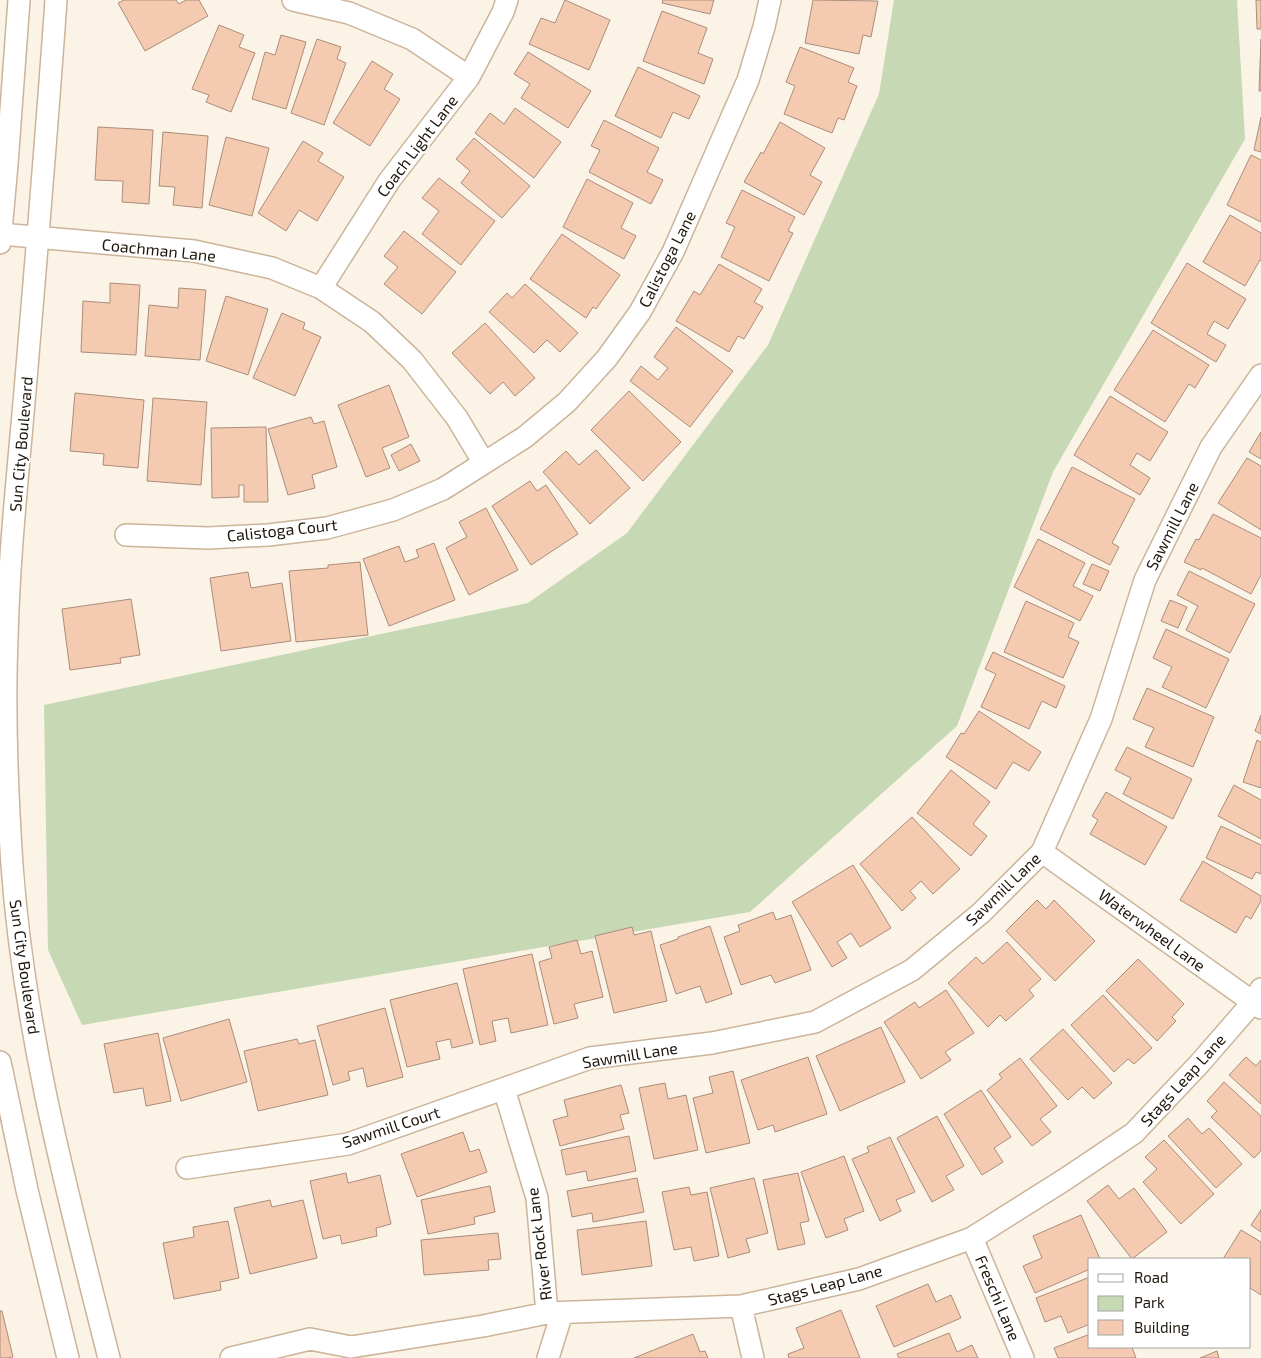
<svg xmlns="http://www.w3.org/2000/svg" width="1261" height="1358" font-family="'Exo 2',sans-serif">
<rect width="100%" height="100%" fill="#fcf3e7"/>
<path fill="#c6d9b4" d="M894,0H1237L1245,139L1053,472L957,726L750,912L82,1025L48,950L44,705L528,603L627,533L768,345L879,94Z"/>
<path fill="#f4cab1" stroke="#ab8d7a" d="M124,0H176L179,4L186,0H199L208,16L145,51L118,3Z
M565,0L610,20L589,70L529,44L541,18L555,23Z
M663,0H714L710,14L662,3Z
M813,0L878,1L871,37L863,35L859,54L805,43Z
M1256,0H1261V29H1257Z
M662,11L707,28L698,53L713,59L704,84L643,61Z
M219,25L244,35L239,47L255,53L231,112L206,102L209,95L192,89Z
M281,35L306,42L286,109L252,99L265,52L275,55Z
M317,39L341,47L337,59L346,63L324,125L291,113Z
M1261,39V91H1259Z
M800,47L854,68L848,82L857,86L844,120L838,118L832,133L784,114L795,86L786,82Z
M528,52L591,91L568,128L521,98L530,84L514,74Z
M372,61L393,74L384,89L400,99L370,146L333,123Z
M638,67L700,96L689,119L673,112L661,138L615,116Z
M515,108L561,142L534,178L475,133L490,113L504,124Z
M1261,117V152L1254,150Z
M604,120L659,148L647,172L663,180L651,204L589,172L600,150L591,146Z
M780,122L825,148L810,175L822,182L804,215L744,182L761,152L763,154Z
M98,127L153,130L149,204L122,202L123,181L95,180Z
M163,132L208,136L202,208L173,205L175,187L159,186Z
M226,137L269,148L252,216L209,205Z
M474,138L530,186L502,218L461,183L470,171L456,159Z
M303,141L323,153L318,161L344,177L317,221L299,210L286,231L258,213Z
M1251,155L1261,160V222L1227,205Z
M439,178L495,221L461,265L422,234L439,211L422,198Z
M587,179L633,203L621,228L636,236L624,259L563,227Z
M742,190L795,217L788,231L793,233L769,281L721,257L735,227L726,223Z
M1230,215L1261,233V261L1260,260L1245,286L1203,262Z
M404,231L456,272L422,314L384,284L398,267L384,256Z
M562,234L620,275L596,309L593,307L586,318L530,279Z
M1187,263L1246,299L1228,329L1214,321L1207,334L1226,345L1216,362L1151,323Z
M719,264L762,289L754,302L763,307L744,339L738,336L729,352L676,321L694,291L700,295Z
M110,283L140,285L136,355L81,352L83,301L110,303Z
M525,284L578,333L560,352L547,340L534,353L489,312L507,293L512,298Z
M179,288L206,290L200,360L145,356L149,305L178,308Z
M226,296L268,309L248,375L206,361Z
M282,313L305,323L303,329L321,337L295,396L253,378Z
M485,323L535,378L515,396L503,382L490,394L452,353Z
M676,327L733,371L690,427L630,381L641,366L658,380L668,368L654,357Z
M1153,330L1209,365L1195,388L1189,384L1165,422L1114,390Z
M389,385L409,437L382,448L390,468L366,477L338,405Z
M629,391L681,442L643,481L591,430Z
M75,393L144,400L138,468L103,465L104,454L70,451Z
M1110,396L1168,432L1150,461L1137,453L1130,465L1150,478L1140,495L1074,455Z
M153,398L207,402L201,485L147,481Z
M311,417L314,424L324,421L337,467L312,475L315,488L288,495L268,429Z
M266,427L268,502H244V485H239V497L212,498L211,428Z
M1261,432V459L1249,452Z
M411,444L420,461L399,471L391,455Z
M596,450L630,488L590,524L543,472L566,451L579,465Z
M1247,458L1261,466V530L1218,503Z
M1072,467L1135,499L1112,543L1119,547L1110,565L1040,529Z
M530,481L537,491L546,485L578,534L531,565L492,506Z
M486,508L518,570L469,595L446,548L467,537L459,522Z
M1213,514L1261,538V575L1251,594L1202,568L1201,570L1184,562L1196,539L1199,540Z
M1038,539L1085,563L1073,586L1093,596L1080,621L1014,587Z
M434,543L455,600L389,626L363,559L399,546L405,562L419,557L416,550Z
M360,562L368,635L296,642L289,571L328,568V565Z
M1092,564L1109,571L1100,591L1083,584Z
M1189,571L1255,604L1230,653L1186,630L1198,606L1177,595Z
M248,572L251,588L282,583L291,641L221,651L210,578Z
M131,599L140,655L120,658L121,663L70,670L62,609Z
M1170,600L1187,607L1178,628L1161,621Z
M1026,601L1074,623L1068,637L1079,642L1063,678L1004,652Z
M1166,629L1229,659L1206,708L1162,687L1172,667L1153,658Z
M993,652L1065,686L1056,708L1042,701L1029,729L981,707L996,674L985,669Z
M1147,688L1214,717L1193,767L1145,747L1154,728L1133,719Z
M979,711L1041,752L1029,771L1013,762L996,789L946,757L961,733L964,734Z
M1261,715V734L1255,731Z
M1257,740L1261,742V788L1243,782Z
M1127,747L1192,779L1173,819L1123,794L1131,778L1115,770Z
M951,770L990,802L973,824L987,836L971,856L917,813Z
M1234,785L1261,800V839L1218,816Z
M1106,792L1167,827L1145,865L1090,834L1098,820L1092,816Z
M912,817L960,869L933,894L921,881L910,891L916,898L902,911L860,864Z
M1221,826L1261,845V874L1256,872L1252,879L1206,858Z
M1203,861L1261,896V901L1251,919L1246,916L1236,933L1180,900Z
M853,865L891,928L860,947L851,933L837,942L847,958L832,967L792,902Z
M1037,900L1046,909L1054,900L1095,941L1055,981L1006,931Z
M773,912L776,920L791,915L811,970L775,983L771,975L741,985L724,937L740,931L738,925Z
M710,926L732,994L706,1003L700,986L676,994L660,945L678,939V937Z
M632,927L634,935L651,931L667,1001L614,1013L595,936Z
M577,940L581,954L592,951L603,997L574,1004L578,1018L554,1024L539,962L552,958L549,947Z
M1007,942L1041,979L1029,990L1034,996L1006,1021L1000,1015L988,1027L948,983L976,957L983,964Z
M532,954L548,1025L511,1033L508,1018L492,1021L496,1041L480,1045L463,969Z
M1138,959L1184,1004L1172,1017L1176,1021L1157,1041L1106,991Z
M457,983L473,1043L452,1048L450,1039L436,1042L440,1059L407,1067L390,1000Z
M946,990L974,1033L945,1052L951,1060L921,1079L884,1022L915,1002L919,1008Z
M1103,995L1152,1048L1134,1064L1128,1059L1114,1072L1071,1025Z
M385,1008L403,1077L367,1087L363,1068L348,1072L350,1080L333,1085L317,1026Z
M229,1019L247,1082L181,1101L163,1038Z
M881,1027L905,1082L840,1111L816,1056Z
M1063,1029L1112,1083L1094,1099L1082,1087L1068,1100L1030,1059Z
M158,1033L171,1101L146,1106L143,1088L114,1093L104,1044Z
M297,1039L299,1044L315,1040L328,1095L258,1111L244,1051Z
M808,1057L827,1114L775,1132L773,1125L758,1130L741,1080Z
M1246,1057L1256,1066L1261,1060V1104L1229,1075Z
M1020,1058L1057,1106L1040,1119L1051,1132L1032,1146L987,1090L1002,1078L999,1074Z
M733,1071L750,1143L706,1153L693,1098L713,1093L709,1077Z
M1224,1082L1261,1116V1151L1254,1158L1211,1117L1217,1111L1207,1101Z
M665,1083L668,1099L686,1095L698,1150L654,1159L639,1088Z
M621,1085L629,1113L620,1115L624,1129L560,1146L553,1120L568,1116L564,1100Z
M981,1090L1011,1137L994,1148L1003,1162L982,1175L944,1114Z
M937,1116L964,1166L946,1176L954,1190L932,1202L897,1138Z
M1188,1118L1202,1134L1209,1128L1242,1164L1216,1188L1168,1136Z
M463,1132L470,1152L479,1149L487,1172L417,1197L401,1154Z
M629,1136L636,1171L588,1181L586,1171L566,1175L561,1150Z
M890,1137L915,1192L896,1200L901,1211L880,1221L852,1159L869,1152L867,1147Z
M1164,1140L1214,1194L1181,1224L1143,1182L1157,1169L1145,1157Z
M844,1156L864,1211L844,1219L848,1230L826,1238L801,1172Z
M346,1173L348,1183L380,1175L391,1224L376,1228L377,1236L342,1244L340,1235L323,1239L310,1181Z
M798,1173L809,1221L800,1223L805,1244L778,1250L763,1180Z
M637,1178L644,1212L593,1222L592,1213L572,1217L567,1191Z
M754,1178L768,1233L746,1239L750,1252L728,1258L710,1188Z
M1108,1185L1119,1199L1134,1188L1167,1232L1132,1259L1087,1201Z
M490,1186L495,1212L474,1217L475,1224L428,1234L421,1200Z
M689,1187L691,1195L707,1192L719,1256L694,1261L691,1247L674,1250L662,1192Z
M270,1200L272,1207L303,1200L317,1258L250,1274L234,1208Z
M1261,1210V1232L1251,1225Z
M1081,1215L1100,1259H1090V1269L1035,1293L1023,1266L1042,1258L1033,1236Z
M228,1221L239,1278L220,1282L221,1290L174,1299L163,1243L194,1237L193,1227Z
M646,1221L652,1266L582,1275L577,1230Z
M1241,1230L1261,1242V1295L1250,1288V1259H1223Z
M498,1233L501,1259L488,1260L489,1270L424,1275L421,1240Z
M1090,1277V1324L1068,1333L1061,1316L1045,1322L1036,1298Z
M928,1284L936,1302L951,1295L961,1318L894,1347L876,1306Z
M841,1310L860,1358H789L788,1354L804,1348L796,1328Z
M0,1311H2L13,1357L7,1358H0Z
M949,1333L957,1352L972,1345L978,1358H899L897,1354Z
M693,1334L700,1352L705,1351L708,1358H634Z
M1090,1334V1347H1132L1136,1358H1058L1054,1348Z
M1217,1351L1219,1358H1200Z"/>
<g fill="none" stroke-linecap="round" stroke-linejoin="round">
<defs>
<path id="minor" d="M56,0C47,130 36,261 25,391C18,473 9,556 7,638C4,714 7,790 12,865C24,1033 68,1196 109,1358
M293,0L349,13L412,39L469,77
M0,234L194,251L272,268L321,288L372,322L412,360L457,418L484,463
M0,243L7,164L19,0
M321,288L389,181L469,77L503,12L507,0
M126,535L208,538L268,535L327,528L393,510L443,489L525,437L567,402L607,358L640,312L673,252L748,80L764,27L770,0
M1042,852L1261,1008
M0,1062L27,1190L68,1358
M504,1089L537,1198L547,1313
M187,1168L348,1144L590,1058L712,1043L815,1022L912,970L981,913L1042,852L1101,719L1145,580L1211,447L1261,375
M972,1238L1023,1358
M741,1306L753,1358
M231,1358L310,1339L351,1347L483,1326L547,1313L741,1306L859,1279L972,1238L1064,1180L1134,1133L1200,1063L1253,1002L1261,989
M548,1358L562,1313"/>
</defs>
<use href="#minor" stroke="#cbb499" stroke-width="24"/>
<use href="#minor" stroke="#fff" stroke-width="21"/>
</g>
<g text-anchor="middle" stroke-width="4" stroke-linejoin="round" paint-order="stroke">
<g font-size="16" fill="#1e160c" stroke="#fff">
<text transform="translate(417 146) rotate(-53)" y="6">Coach Light Lane</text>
<text transform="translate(159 250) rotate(6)" y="6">Coachman Lane</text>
<text transform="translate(667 259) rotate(-63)" y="6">Calistoga Lane</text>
<text transform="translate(21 444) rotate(-85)" y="6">Sun City Boulevard</text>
<text transform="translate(1172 526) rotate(-63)" y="6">Sawmill Lane</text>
<text transform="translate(282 530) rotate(-6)" y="6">Calistoga Court</text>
<text transform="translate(1003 889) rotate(-44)" y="6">Sawmill Lane</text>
<text transform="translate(1152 930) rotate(36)" y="6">Waterwheel Lane</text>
<text transform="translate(25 967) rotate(82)" y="6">Sun City Boulevard</text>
<text transform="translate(630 1055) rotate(-9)" y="6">Sawmill Lane</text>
<text transform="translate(1183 1080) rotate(-48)" y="6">Stags Leap Lane</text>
<text transform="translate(391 1127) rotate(-18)" y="6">Sawmill Court</text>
<text transform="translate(539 1244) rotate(-97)" y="6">River Rock Lane</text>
<text transform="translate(825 1285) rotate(-15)" y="6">Stags Leap Lane</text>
<text transform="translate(998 1298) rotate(67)" y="6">Freschi Lane</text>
</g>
</g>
<rect x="1088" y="1258" width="162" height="90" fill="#ffffff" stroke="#a5a29e"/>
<rect x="1098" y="1274" width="25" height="8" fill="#ffffff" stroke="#a5a29e"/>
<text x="1134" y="1283" font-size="15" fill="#1e160c">Road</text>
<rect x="1098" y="1296" width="25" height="15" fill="#c6d9b4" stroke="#a5a29e"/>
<text x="1134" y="1308" font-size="15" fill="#1e160c">Park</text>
<rect x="1098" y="1320" width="25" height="15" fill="#f4cab1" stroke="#a5a29e"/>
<text x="1134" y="1333" font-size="15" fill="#1e160c">Building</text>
</svg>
